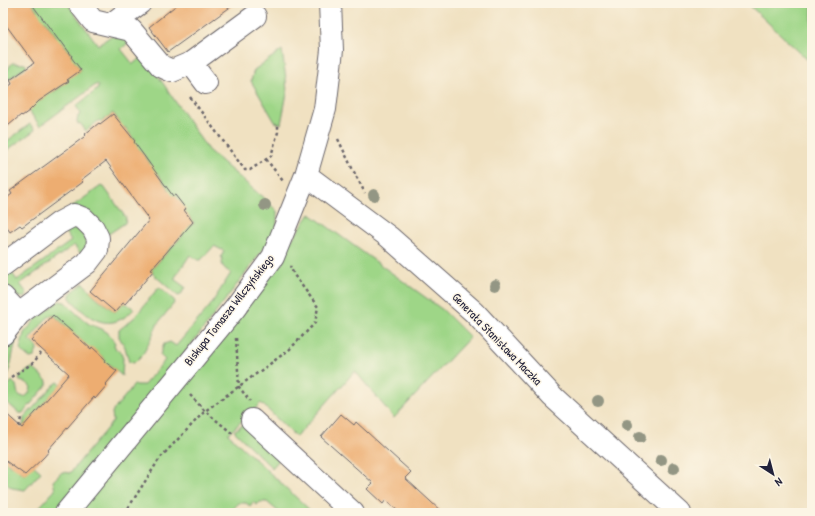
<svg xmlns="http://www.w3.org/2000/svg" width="815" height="516" font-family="'Patrick Hand',sans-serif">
<rect width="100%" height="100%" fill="#fcf5e5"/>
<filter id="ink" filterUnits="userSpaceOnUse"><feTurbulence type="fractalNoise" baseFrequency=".025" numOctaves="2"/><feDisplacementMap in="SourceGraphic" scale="8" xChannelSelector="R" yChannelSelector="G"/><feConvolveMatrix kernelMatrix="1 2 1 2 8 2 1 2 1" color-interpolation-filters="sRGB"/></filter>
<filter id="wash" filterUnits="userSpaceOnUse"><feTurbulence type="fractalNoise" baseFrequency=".012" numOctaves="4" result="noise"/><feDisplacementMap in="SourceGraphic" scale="16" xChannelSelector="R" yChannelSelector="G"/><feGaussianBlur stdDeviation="0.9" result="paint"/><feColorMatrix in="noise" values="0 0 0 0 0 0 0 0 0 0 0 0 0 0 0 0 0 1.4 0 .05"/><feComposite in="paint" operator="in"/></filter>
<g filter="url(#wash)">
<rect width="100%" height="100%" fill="#f0e1c1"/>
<path fill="#9ed687" stroke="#607c61" d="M31,3H67L98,45L111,36L132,40L121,49L133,64L144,55L208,150L267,201L277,211V231L205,327L59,513H34L55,490L53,481L62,472L70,473L113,421L112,412L134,385H144L165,360L160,355L164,344L170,342L176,346L210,306L231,273C225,269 220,266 223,259L221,257L224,251L214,246L201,260H198L190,255L174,279L185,287L181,295L178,296L152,273L153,271L151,270L183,235L180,232L194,223L189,216L185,218L181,212L185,209L175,195L170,198L166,192L169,190L158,174L154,176L146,166L150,163L138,148L131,144L135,141L125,127L120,130L119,121L113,113L101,122L99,120L86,131L80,123L78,124L77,121L78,116L81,114L76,106L98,89L97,88L99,87L97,84L40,126L29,111L30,110L29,108L53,91L54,92L68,81L67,79L81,70L75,62L68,59L72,56L62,41L57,44L56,36L45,21L41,23L33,13L37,10Z
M747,3H812V64Z
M282,50L286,79L287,93L281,124L275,122L251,81L254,70Z
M12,63L25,64L27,66L3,83V76Z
M30,124L35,130L3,153V144Z
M101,186L104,187L126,218L125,223L104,237L70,208Z
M310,214L443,310L470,337L394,418L355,371L296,437L261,403L228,434L313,513H280L267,502H260L257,505L253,502L250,506L246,503H239L229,513H72L273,266Z
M70,227L77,228C86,237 88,240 85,252L80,253L74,245L20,284L27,293L26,297C13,300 0,286 4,273L11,272L17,280L71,241L65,232Z
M83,283L96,297L115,312L123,303L125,304L126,303L134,309C110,335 88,319 70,298V294Z
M158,288L161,289L174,300L175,302L158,323L149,343L143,354L134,363L129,362L125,347L119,337V330L135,317Z
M59,301L65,302L79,316L89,324L102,329L108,333L115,343L114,345L117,351L119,349L123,358L122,376L110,365L102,364L105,359L92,348L88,352L85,344L53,314L46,319L29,340L38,348L34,357L30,358L20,350L24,333L37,318Z
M17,334L9,373L3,380V373L9,365L3,360V352Z
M30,369H34L47,381V385L23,413H19L3,399V392L12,381L16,385C18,392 16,395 24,397C29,395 30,392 31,387L27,383L20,381L19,380L20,376Z
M58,382L61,384L34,414L33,421L30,419L23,427L24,418L53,386Z
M244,424L279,460L272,468L234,431Z
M3,459L11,466L15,462L18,470L25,475L33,465L41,472L25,490L12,488L3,481Z"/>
<g id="blocks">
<path fill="#edad71" d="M3,3H31L60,42L61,41L72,56L71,57L81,70L67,80L69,81L39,101L29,111L22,116L21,115L3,130V90L12,84L10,80L34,63L3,21Z
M179,3H236L168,52L149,27Z
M113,114L135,141L134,142L173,196L175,195L186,209L184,210L193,222L151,270L153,271L139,288L125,304L123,303L115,312L90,291L149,220L106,161L81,180L83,182L22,227L20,225L10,232L3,222V201L12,194L10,191L84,137L86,135L85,134L99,123L100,124Z
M53,315L91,349L92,347L105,359L104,361L117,371L106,384L107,385L95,399L94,397L48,450L49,451L44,457L25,475L3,459V411L22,428L69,374L31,340Z
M341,414L354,425L356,422L411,472L405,478L443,513H400L386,500L383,504L367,489L373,483L321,437Z"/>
</g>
</g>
<g filter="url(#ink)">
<use href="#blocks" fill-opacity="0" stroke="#6a656a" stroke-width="1"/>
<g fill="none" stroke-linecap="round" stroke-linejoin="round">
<defs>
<path id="minor" d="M79,3L93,21L131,30L161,66L172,71L191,63L206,83
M110,25L140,3
M191,63L255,16
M306,175L389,237L474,312L553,397L680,513
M3,265L59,223L74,215L84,219L93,228L98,238L97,250L87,263L19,314L3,334
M3,297L19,314
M252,420L353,513
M66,513L235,308L273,257L306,175L325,109L332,50L330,3"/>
</defs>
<use href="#minor" stroke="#6a656a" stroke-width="24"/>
<path stroke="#6a656a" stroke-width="2.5" stroke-dasharray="3 3" stroke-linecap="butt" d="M190,97L245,170H250L271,156L278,132V123
M338,139L353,170L365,193
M266,159L283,181
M236,338L239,387L250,401
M11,377L33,363L41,353
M190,395L205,411L233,434
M19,427L21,418
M125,513L160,458L205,411L289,350L315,323L318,307L294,275L290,266"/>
<use href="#minor" stroke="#fff" stroke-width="22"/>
</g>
<g fill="#939684">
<circle cx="374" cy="195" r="6"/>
<circle cx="265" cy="205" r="6"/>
<circle cx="495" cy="285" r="6"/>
<circle cx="598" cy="401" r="6"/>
<circle cx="627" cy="425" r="6"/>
<circle cx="640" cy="437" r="6"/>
<circle cx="661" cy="460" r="6"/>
<circle cx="674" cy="468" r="6"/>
</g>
</g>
<g text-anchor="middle" stroke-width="3" stroke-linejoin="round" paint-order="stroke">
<g font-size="12" fill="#22223b" stroke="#fcf5e5">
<text transform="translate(229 310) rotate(-52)" y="4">Biskupa Tomasza Wilczyńskiego</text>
<text transform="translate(497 339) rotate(46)" y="4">Generała Stanisława Maczka</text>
</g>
</g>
<rect width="815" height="516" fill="none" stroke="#fcf5e5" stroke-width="16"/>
<g transform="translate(773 474) rotate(144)" stroke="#fcf5e5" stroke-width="3" paint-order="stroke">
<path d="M0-3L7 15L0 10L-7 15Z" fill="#22223b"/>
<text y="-6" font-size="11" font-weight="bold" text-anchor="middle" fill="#22223b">N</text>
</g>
</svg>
